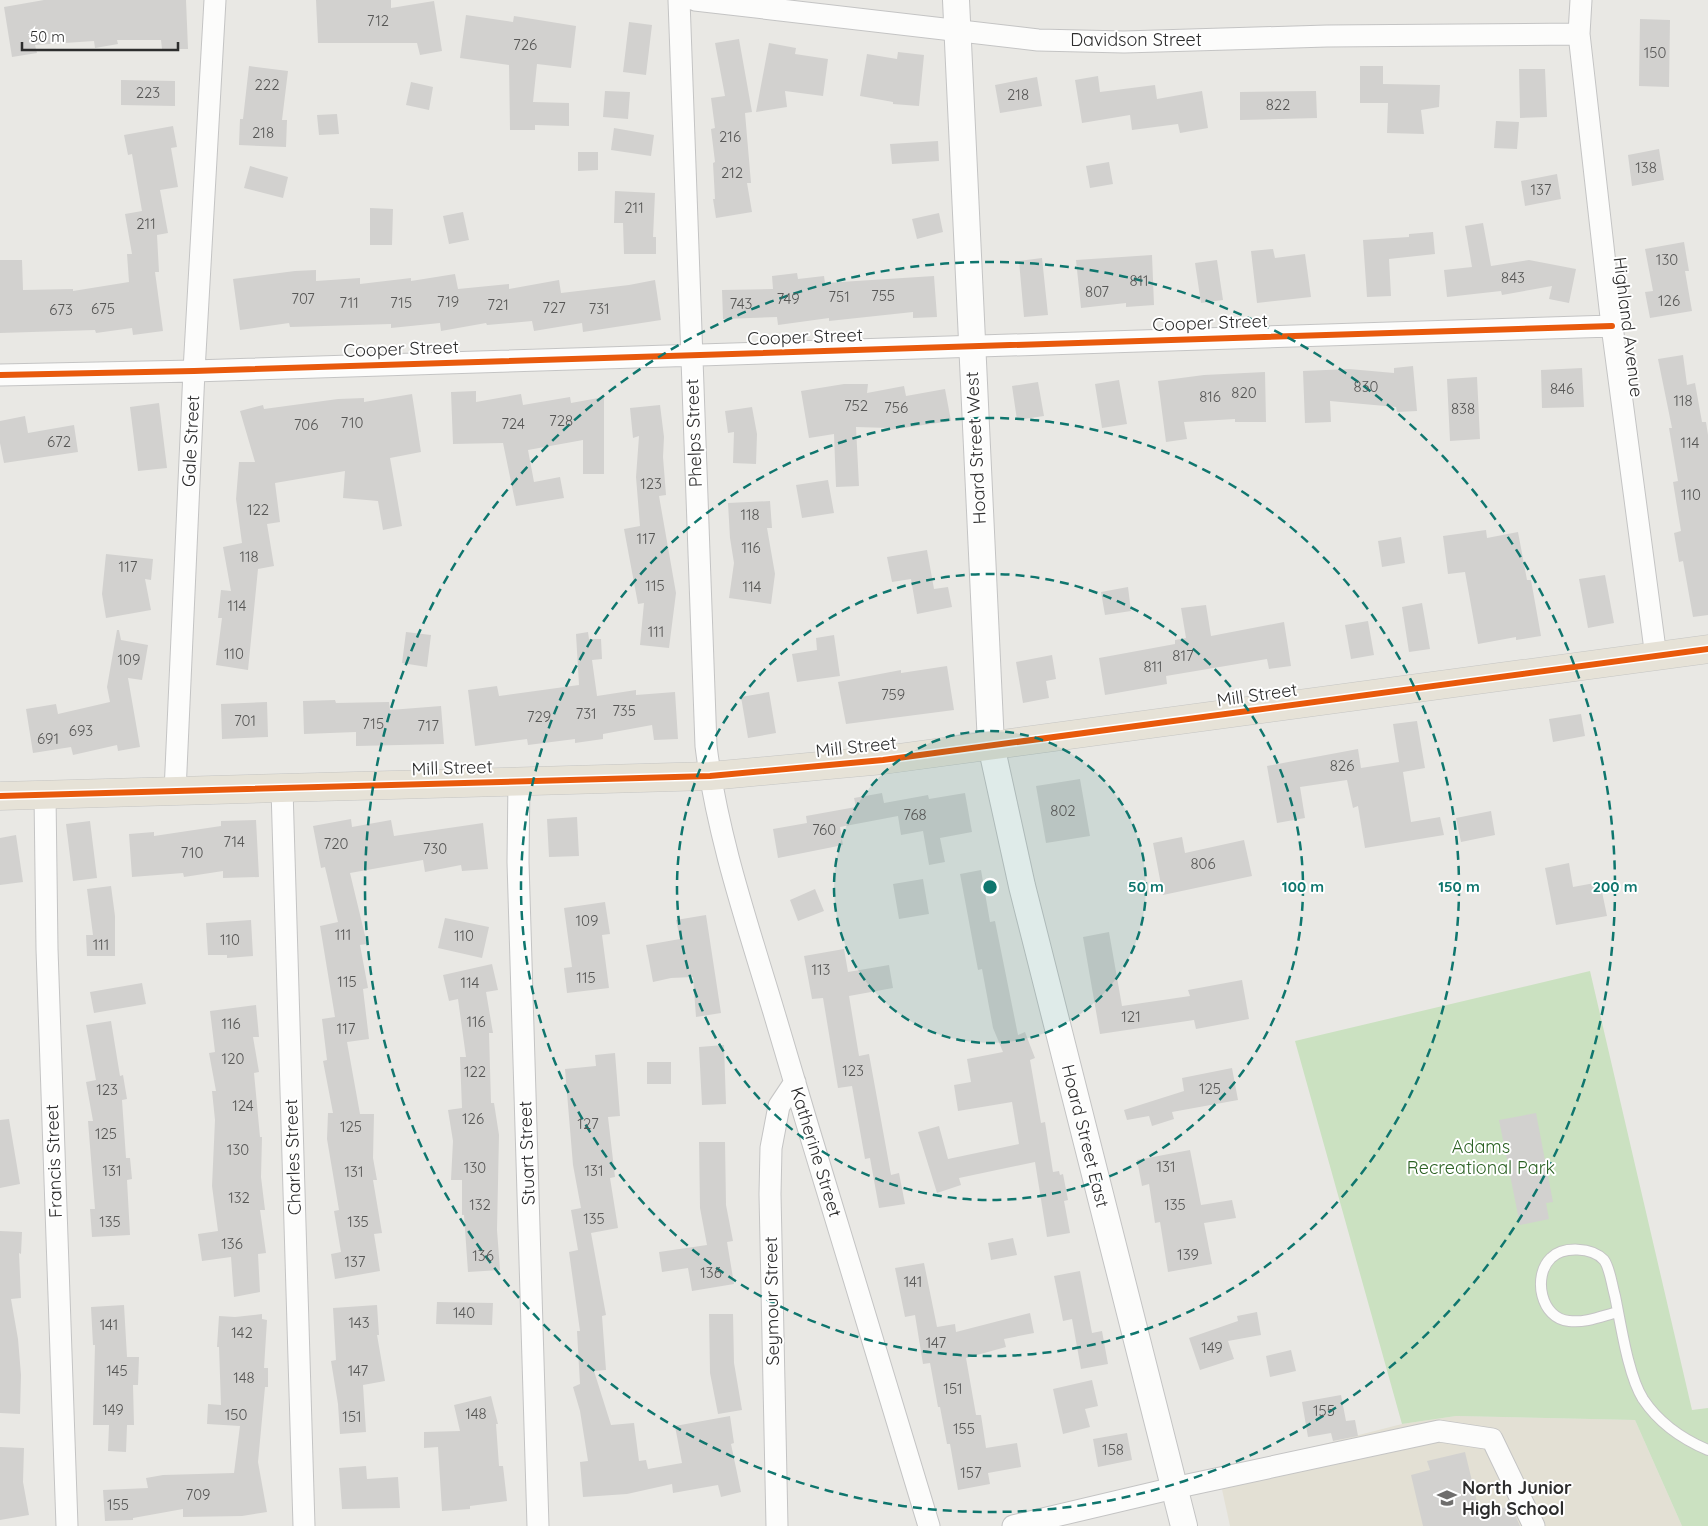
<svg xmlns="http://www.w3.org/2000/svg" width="1708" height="1526" font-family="Quicksand,sans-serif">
<rect width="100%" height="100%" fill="#e9e8e4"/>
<path fill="#e3e0d4" d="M1456,1416L1635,1420L1682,1526H1230L1218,1471L1402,1424Z"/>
<path fill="#cbe1c1" d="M1590,971L1692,1410L1708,1408V1526H1682L1635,1420L1456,1416L1402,1424L1295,1041Z"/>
<path fill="#d2d1cf" d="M44,0H186L188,49H162L161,40H117L118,44L95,48L94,41L35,45L37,53L12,57L4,7Z
M316,0H391V8L434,1L442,51L420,55L417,43H318Z
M466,15L513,22L514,16L576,26L571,68L537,64L533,102L569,103V126L535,125V130H510L509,65L460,58Z
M1640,19L1670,20L1669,87L1639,86Z
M629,22L652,25L646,75L623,72Z
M739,39L752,112L745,113L751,183H747L752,212L716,218L713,199H715L713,163L715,162L711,129L715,128L711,98L725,96L715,43Z
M769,43L796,48L795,54L828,59L823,96L785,91L787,107L756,112Z
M898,52L924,55L919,106L893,104V102L860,96L867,54L897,59Z
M249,66L288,71L282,120H287L286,147L239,145L240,119H243Z
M1360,66H1383V84L1440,85L1439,107L1421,110L1424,134L1387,133L1388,103H1360Z
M1519,69H1545L1547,117L1520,118Z
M1098,76L1100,92L1155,85L1157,99L1202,91L1208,128L1180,133L1178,124L1132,130L1130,115L1082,123L1075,80Z
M1037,77L1042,106L1000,113L995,85Z
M121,80L175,81V106L121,105Z
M411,82L433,87L429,110L406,105Z
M605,91L630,92L628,119L603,117Z
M1316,91L1317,118L1240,120V92Z
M337,114L339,134L319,135L317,115Z
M1496,121L1519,122L1517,149L1494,148Z
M173,126L177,147L171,148L178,187L160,190L168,233L157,235L159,272H155L163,331L133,335L132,328L96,333L95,330L0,333V260H22L23,290L73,289V291L129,282L127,254H132L125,214L142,211L132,154L128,155L124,135Z
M614,128L654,135L651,156L611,150Z
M938,141L939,161L892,164L890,144Z
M1659,149L1664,180L1632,186L1628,155Z
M578,152H598V170L578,171Z
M1109,162L1113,184L1090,188L1086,166Z
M250,166L288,177L283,198L244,188Z
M1557,174L1561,199L1525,206L1521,181Z
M615,191L655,193L653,237H656V254H624L623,223H614Z
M370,208L393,209L392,245H370Z
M463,212L469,240L449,244L443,216Z
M939,213L943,232L917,239L912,219Z
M1483,223L1491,266L1529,260L1576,269L1569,303L1549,299L1552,286L1502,295L1501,291L1447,297L1444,270L1472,267L1465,226Z
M1433,232L1435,254L1389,259L1391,296L1367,297L1363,240L1409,237V234Z
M1684,242L1689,271H1685L1692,311L1650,318L1645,292L1653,291L1645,249Z
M1273,249L1275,258L1305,254L1311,297L1257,303L1251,251Z
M1152,255L1154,305L1126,307V303L1081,308L1076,260Z
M1042,258L1048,315L1024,317L1019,261Z
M1217,260L1223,300L1201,303L1195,263Z
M316,270V281L360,278V284L411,278V281L455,274L458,289L509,284V289L559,280L561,293L629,285L655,280L661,320L583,332L582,323L534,331L532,321L487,325L486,323L441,331L440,323L391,328V324L290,327L289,323L240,330L233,279L295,271Z
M797,273L798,279L824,276L825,283L934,276L937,317L913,318V312L829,321V318L778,325L777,317L723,319L722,290L773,289L772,276Z
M1683,355L1687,385L1695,383L1702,422H1706L1708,435V615L1693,617L1683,561L1679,562L1674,533L1681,531L1673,482L1678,481L1669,428H1672L1658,359Z
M1413,366L1417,411L1397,412L1396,407L1330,401L1331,422L1305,423L1303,371L1349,369L1394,373V368Z
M1582,368L1584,407L1542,408L1541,370Z
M1265,372L1266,422H1235V419L1184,422L1187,439L1166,442L1158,381L1204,375Z
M1477,377L1480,439L1450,441L1447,379Z
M1119,380L1127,424L1102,428L1095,384Z
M1038,382L1044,416L1017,420L1012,386Z
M844,384H868L867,393L904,386L906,396L945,389L951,421L889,430V428L856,427L859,486L836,487L834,434L809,438L801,391Z
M476,391V402L521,394L523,405L570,397L571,403L604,397V474H583V440L528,450L534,482L560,477L564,498L516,506L503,443L453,444L451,392Z
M412,394L421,452L390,458L402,526L383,530L378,501L343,498L345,471L275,483L280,522L267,524L274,566L258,569L248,670L216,665L222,618H218L221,590L231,591L223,547L242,543L236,499L239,462H255L240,411L263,405L264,409L338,399L364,398V402Z
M159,403L167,468L138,471L130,407Z
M660,405L664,437L663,457L666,495L659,496L676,593L669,648L640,645L644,603L638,604L624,529L640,526L636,477L639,436L633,438L630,408Z
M752,407L757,434L756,464L733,463L734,432L728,433L725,411Z
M25,416L28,433L74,425L78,452L4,463L0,443V421Z
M828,480L834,513L802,518L796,485Z
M770,501L772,528H767L775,574L771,604L729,598L734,563L730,538L728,503Z
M1486,530L1487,538L1518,532L1527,580H1531L1541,636L1516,640V637L1478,644L1465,572L1448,574L1443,536Z
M1401,537L1405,563L1382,567L1378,541Z
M927,550L934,589L948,587L952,607L917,614L911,579L892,582L887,557Z
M106,554L153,559L151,580L145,579L151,610L106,618L102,594Z
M1605,575L1614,623L1588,628L1579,579Z
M1128,587L1131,611L1105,615L1101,592Z
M1422,603L1430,649L1409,652L1402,607Z
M1206,605L1211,636L1284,622L1291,666L1269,669L1267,659L1166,676L1167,684L1105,695L1099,658L1175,644V640L1186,638L1181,608Z
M1368,621L1374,655L1351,659L1345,625Z
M117,630H119L121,640L148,645L142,680L128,678L140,747L118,751L117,745L73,755L71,747L33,753L26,709L56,704L58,714L110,702L107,687Z
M406,632L431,635L427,667L402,663Z
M588,632L589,639H601L602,659L592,660L597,696L636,690V695L675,692L678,739L654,740L652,725L603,734V739L575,743V739L528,745L527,739L475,746L468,690L497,686L499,696L579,685L576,634Z
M834,635L840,676L797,682L792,654L817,650L816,638Z
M1052,655L1056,679L1046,681L1049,698L1023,703L1016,662Z
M947,666L954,710L846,724L838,682L901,670V673Z
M769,692L776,733L748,738L741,697Z
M335,700L336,703L389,702L390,710L441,706L444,744L356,746V732L304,734L303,701Z
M267,702L268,737L222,739L221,704Z
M1581,714L1585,736L1553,742L1549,719Z
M1417,721L1425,768L1403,772L1411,822L1440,817L1444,835L1365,848L1358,806L1353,808L1347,780L1300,787L1305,818L1277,823L1267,766L1358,749L1361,768L1399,762L1393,724Z
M1080,779L1090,836L1046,843L1036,786Z
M882,793L884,803L928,795L929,799L965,793L972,832L940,838L945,862L929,865L923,831L901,835L898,816L840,827L843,845L778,858L773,829L807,823L806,816L856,807L854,798Z
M1491,811L1495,835L1461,842L1456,818Z
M577,817L579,856L549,857L547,819Z
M351,819L352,827L391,820L394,836L483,823L488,869L462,871L461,865L425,872L423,860L350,873L367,944L360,945L368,988L363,989L369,1039L347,1042L360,1114H374L373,1158L377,1180H373L382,1233L374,1234L380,1271L335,1279L331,1254L341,1252L334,1211L339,1210L327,1139L328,1113H333L323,1061L327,1060L322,1019L335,1017L320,926L338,922L325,867L321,868L313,826Z
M256,820L259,877L223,878V871L184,877L183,873L132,877L129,834L154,832V836L221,826V821Z
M90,821L97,878L73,881L66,824Z
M16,835L23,882L0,885V838Z
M1182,837L1185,853L1244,840L1252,876L1163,895L1153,843Z
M1569,863L1573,887L1600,882L1607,916L1556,925L1545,868Z
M981,870L990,922L995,921L1018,1035L1025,1032L1035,1058L1030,1060L1041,1123L1045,1122L1053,1172L1059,1171L1060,1175L1063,1174L1068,1200L1064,1201L1070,1233L1047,1237L1035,1162L959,1178L961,1185L937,1193L918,1132L939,1126L948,1159L1019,1144L1012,1102L958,1111L954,1085L971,1082L967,1059L1003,1052L993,1028L982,969L978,970L960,874Z
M923,879L929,914L899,919L893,884Z
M111,886L115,916V956H87L86,935H93L87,889Z
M815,889L824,911L798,921L790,900Z
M605,902L610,934L602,935L609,988L567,993L564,968L572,967L564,908Z
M706,915L721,1013L696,1017L693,977L671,978L653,982L646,945L680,939L676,920Z
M445,918L489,927L482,958L438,948Z
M251,920L253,956L227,958V955H208L206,923Z
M1109,932L1122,1006L1190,996L1188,990L1242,980L1249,1019L1196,1029L1194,1020L1100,1034L1083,937Z
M844,949L848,972L889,965L893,988L849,996L859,1056L869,1054L891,1175L899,1173L905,1204L879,1208L870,1158L865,1159L852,1086L838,1088L823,998L812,999L804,956Z
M492,964L498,990L486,992L493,1033H489L491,1103H494L499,1135L497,1230L500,1270L468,1272L464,1215H462V1180H451L453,1141L448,1110L462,1108L460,1057H466L458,999L449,1001L443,975Z
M142,983L146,1004L94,1013L90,992Z
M256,1005L259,1037H253L259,1072L254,1073L260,1137H262L261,1177L265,1210H260L266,1253L258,1254L260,1292L234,1297L231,1257L202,1261L198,1234L218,1231L212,1186L215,1120L212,1091H216L209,1053L215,1052L210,1011Z
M111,1021L120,1076L123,1075L127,1099L122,1100L126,1158H130L132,1179L127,1180L130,1235L92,1237L90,1209H95L88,1121H93L86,1082L96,1080L86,1025Z
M724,1045L726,1104L702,1105L699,1047Z
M615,1053L620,1116L608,1117L615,1177L610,1178L618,1228L591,1233L606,1315L602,1316L606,1370L594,1371L611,1425L634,1423L639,1461L646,1460L648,1469L682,1463L675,1426L730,1416L734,1443L731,1444L741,1492L721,1497L718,1485L673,1493L672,1484L627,1494L583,1497L580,1462L588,1461L580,1411L573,1387L580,1384L577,1331H580L569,1252L578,1250L571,1210L581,1208L573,1165L565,1069L596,1066L595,1055Z
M647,1062H671V1084H647Z
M1232,1068L1238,1100L1172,1112L1174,1119L1152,1126L1149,1116L1127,1120L1124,1110L1184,1091L1182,1078Z
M1536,1113L1553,1202L1546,1203L1549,1219L1520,1225L1499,1120Z
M9,1119L20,1184L0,1188V1120Z
M699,1142H725L726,1205L733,1241L727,1242L734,1284L692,1291L688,1268L662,1272L659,1252L707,1245L700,1208Z
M1190,1150L1201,1205L1232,1200L1236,1218L1204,1223L1212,1264L1168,1272L1160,1222L1155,1223L1149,1184L1142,1186L1137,1160Z
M0,1231L22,1232L21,1254L19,1253L21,1298L11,1299L18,1339L21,1375L20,1414L0,1413Z
M1013,1238L1017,1255L991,1260L988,1243Z
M924,1263L937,1327L955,1324L956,1332L1030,1313L1034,1333L1004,1339L1006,1347L966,1358L976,1415H981L986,1448L1017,1443L1021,1467L988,1473L990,1484L958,1490L950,1444H947L940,1407H938L930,1363L923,1364L915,1315L905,1317L895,1268Z
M1080,1271L1092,1333L1102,1331L1108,1364L1081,1369L1072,1319L1063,1321L1054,1276Z
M437,1302L493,1303L492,1325L436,1324Z
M124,1305L127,1357H139L138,1385H133L134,1425H127L126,1452L108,1451L109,1425H93L95,1345H93L91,1307Z
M377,1305L379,1335H377L385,1381L363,1385L366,1432L340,1434L338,1404L331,1361L336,1360L333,1308Z
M1257,1312L1261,1335L1228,1341L1234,1359L1200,1370L1189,1338L1238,1321L1237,1316Z
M262,1314V1319L267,1320L264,1368H268V1387H265L258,1462L267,1512L242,1516L183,1517V1509L133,1518V1520L105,1521L103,1490L148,1488L146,1478L163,1475L234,1473L240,1426L207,1424L208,1404L221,1405L219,1347H217L219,1316L235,1317Z
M709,1314H733L734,1363L742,1410L718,1414L710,1373Z
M1291,1350L1296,1371L1270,1377L1266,1356Z
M1092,1380L1098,1406L1085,1409L1090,1427L1063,1434L1053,1389Z
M1341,1395L1346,1421L1355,1420L1358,1436L1333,1441L1331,1433L1308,1437L1302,1402Z
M491,1396L498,1424H496L499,1466H503L507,1501L470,1506V1509L442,1511L438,1447L424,1448V1432L460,1431L454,1405Z
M1127,1433L1132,1460L1098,1467L1093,1439Z
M0,1447L24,1448L23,1482L29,1515L0,1520Z
M1465,1452L1480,1514L1511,1506L1520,1526H1423L1411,1475L1430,1470L1427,1461Z
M366,1466L367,1479L398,1477L400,1508L342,1509L339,1468Z"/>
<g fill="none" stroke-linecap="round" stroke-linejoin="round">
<defs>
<path id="service" d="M1618,1312C1602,1316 1586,1323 1569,1321C1541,1319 1532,1276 1551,1258C1563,1246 1592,1247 1604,1260C1610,1268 1612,1286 1615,1296C1621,1325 1628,1375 1643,1399C1659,1423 1682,1439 1708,1450"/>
<path id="minor" d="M679,0L706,746C718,842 751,934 778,1026C827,1193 879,1359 929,1526
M695,0L1038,40L1124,42L1327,36L1579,34
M1581,0L1579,34L1612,326L1656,657
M0,375L194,371L1612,326
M519,780L518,862L538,1526
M282,789L304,1526
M175,792L194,371L215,0
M45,795L47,949L67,1526
M777,1526L770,1194L771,1148L779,1106L795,1082
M1013,1526L1174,1488L1439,1431L1492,1439L1534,1526"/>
<path id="tertiary" d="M956,0L991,745L1022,886L1184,1526"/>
<path id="trunk" d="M0,796L710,776L883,760L1708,649"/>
</defs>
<use href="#service" stroke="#c4c4c4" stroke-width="12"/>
<use href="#minor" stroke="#c4c4c4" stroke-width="23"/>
<use href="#tertiary" stroke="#c4c4c4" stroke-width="28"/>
<use href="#trunk" stroke="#c5c5c3" stroke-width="29"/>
<use href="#service" stroke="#fcfcfb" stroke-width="10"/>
<use href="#minor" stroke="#fcfcfb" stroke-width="21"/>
<use href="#tertiary" stroke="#fcfcfb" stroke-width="26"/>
<use href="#trunk" stroke="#e6e2d7" stroke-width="28"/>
<defs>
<path id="cycleway" d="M0,375L194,371L1612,326
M0,796L710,776L883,760L1708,649"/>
</defs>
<use href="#cycleway" stroke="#fff" stroke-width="9"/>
<use href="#cycleway" stroke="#e8590c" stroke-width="6"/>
</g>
<circle cx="990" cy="887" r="156" fill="#0f766e" fill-opacity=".12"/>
<g fill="none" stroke="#0f766e" stroke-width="2.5" stroke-dasharray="9 6">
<circle cx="990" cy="887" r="156"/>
<circle cx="990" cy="887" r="313"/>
<circle cx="990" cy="887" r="469"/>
<circle cx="990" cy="887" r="625"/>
</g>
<defs>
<symbol id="school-bare" viewBox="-9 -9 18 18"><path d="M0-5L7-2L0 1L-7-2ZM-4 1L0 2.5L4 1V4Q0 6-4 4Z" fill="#6f6e6d" stroke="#fff" stroke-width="2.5" paint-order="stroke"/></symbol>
</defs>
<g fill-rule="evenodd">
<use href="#school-bare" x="1433" y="1484" width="28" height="28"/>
</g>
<g text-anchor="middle" stroke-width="4" stroke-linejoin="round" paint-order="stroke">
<g font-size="15" fill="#575756">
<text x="378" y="26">712</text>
<text x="525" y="50">726</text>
<text x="1655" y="58">150</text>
<text x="267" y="90">222</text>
<text x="148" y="98">223</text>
<text x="1018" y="100">218</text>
<text x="1278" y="110">822</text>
<text x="263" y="138">218</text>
<text x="730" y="142">216</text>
<text x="1646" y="173">138</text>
<text x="732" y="178">212</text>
<text x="1541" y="195">137</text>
<text x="634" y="213">211</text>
<text x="146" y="229">211</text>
<text x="1667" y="265">130</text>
<text x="1513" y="283">843</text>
<text x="1139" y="286">811</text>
<text x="1097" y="297">807</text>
<text x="883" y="301">755</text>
<text x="839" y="302">751</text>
<text x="303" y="304">707</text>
<text x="788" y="304">749</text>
<text x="1669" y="306">126</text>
<text x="448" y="307">719</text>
<text x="349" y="308">711</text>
<text x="401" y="308">715</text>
<text x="741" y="309">743</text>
<text x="498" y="310">721</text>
<text x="554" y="313">727</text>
<text x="103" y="314">675</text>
<text x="599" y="314">731</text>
<text x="61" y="315">673</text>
<text x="1366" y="392">830</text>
<text x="1562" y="394">846</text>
<text x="1244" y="398">820</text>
<text x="1210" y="402">816</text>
<text x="1683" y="406">118</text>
<text x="856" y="411">752</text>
<text x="896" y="413">756</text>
<text x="1463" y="414">838</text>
<text x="561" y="426">728</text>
<text x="352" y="428">710</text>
<text x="513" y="429">724</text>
<text x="306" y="430">706</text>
<text x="59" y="447">672</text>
<text x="1690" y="448">114</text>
<text x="651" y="489">123</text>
<text x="1691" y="500">110</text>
<text x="258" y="515">122</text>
<text x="750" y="520">118</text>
<text x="646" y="544">117</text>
<text x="751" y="553">116</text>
<text x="249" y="562">118</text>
<text x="128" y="572">117</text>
<text x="655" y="591">115</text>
<text x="752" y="592">114</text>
<text x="237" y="611">114</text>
<text x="656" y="637">111</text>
<text x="234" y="659">110</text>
<text x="1183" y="661">817</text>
<text x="129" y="665">109</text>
<text x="1153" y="672">811</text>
<text x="893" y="700">759</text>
<text x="624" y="716">735</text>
<text x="586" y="719">731</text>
<text x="539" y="722">729</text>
<text x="245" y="726">701</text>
<text x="373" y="729">715</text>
<text x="428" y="731">717</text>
<text x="81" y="736">693</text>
<text x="48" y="744">691</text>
<text x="1342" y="771">826</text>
<text x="1063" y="816">802</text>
<text x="915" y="820">768</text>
<text x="824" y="835">760</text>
<text x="234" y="847">714</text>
<text x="336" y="849">720</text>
<text x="435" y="854">730</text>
<text x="192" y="858">710</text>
<text x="1203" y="869">806</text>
<text x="587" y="926">109</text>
<text x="343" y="940">111</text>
<text x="464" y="941">110</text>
<text x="230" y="945">110</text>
<text x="101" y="950">111</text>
<text x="821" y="975">113</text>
<text x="586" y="983">115</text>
<text x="347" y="987">115</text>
<text x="470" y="988">114</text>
<text x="1131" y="1022">121</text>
<text x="476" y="1027">116</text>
<text x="231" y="1029">116</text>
<text x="346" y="1034">117</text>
<text x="233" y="1064">120</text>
<text x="853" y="1076">123</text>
<text x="475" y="1077">122</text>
<text x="1210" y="1094">125</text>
<text x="107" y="1095">123</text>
<text x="243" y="1111">124</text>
<text x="473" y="1124">126</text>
<text x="588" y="1129">127</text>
<text x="351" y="1132">125</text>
<text x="106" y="1139">125</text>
<text x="238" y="1155">130</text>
<text x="1166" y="1172">131</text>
<text x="475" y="1173">130</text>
<text x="112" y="1176">131</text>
<text x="594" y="1176">131</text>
<text x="354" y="1177">131</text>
<text x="239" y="1203">132</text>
<text x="480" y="1210">132</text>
<text x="1175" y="1210">135</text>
<text x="594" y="1224">135</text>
<text x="110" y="1227">135</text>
<text x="358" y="1227">135</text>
<text x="232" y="1249">136</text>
<text x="1188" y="1260">139</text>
<text x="483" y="1261">136</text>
<text x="355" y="1267">137</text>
<text x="711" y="1278">136</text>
<text x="913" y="1287">141</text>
<text x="464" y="1318">140</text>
<text x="359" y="1328">143</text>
<text x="109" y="1330">141</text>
<text x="242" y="1338">142</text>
<text x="936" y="1348">147</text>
<text x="1212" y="1353">149</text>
<text x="117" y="1376">145</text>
<text x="358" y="1376">147</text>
<text x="244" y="1383">148</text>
<text x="953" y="1394">151</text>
<text x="113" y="1415">149</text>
<text x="1324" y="1416">155</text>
<text x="476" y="1419">148</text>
<text x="236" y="1420">150</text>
<text x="352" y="1422">151</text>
<text x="964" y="1434">155</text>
<text x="1113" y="1455">158</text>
<text x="971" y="1478">157</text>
<text x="198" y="1500">709</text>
<text x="118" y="1510">155</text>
</g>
<g font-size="18" fill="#2d2d2d" stroke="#fff">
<text x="1136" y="46">Davidson Street</text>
<text transform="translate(1210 323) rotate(-2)" y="6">Cooper Street</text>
<text transform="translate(1628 327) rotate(83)" y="6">Highland Avenue</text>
<text transform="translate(805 337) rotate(-2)" y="6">Cooper Street</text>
<text transform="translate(401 349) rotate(-2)" y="6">Cooper Street</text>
<text transform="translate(694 433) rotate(-92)" y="6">Phelps Street</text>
<text transform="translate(191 441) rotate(-87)" y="6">Gale Street</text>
<text transform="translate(976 448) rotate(-93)" y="6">Hoard Street West</text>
<text transform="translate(1257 695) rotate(-8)" y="6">Mill Street</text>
<text transform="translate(856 747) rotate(-6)" y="6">Mill Street</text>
<text transform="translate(452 768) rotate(-2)" y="6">Mill Street</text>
<text transform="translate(1085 1136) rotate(76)" y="6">Hoard Street East</text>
<text transform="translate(816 1152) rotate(73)" y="6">Katherine Street</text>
<text transform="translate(527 1153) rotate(-92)" y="6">Stuart Street</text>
<text transform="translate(293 1157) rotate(-92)" y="6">Charles Street</text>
<text transform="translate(54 1161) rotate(-92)" y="6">Francis Street</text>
<text transform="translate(772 1301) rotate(-91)" y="6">Seymour Street</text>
</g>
<g font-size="18" fill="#2c6224" stroke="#fff">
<text x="1481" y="1153">Adams<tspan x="1481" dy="21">Recreational Park</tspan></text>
</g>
<g font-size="18" font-weight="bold" fill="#2d2d2d" stroke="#fff" text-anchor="start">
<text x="1462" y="1494">North Junior<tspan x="1462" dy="21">High School</tspan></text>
</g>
</g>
<circle cx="990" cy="887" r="8" fill="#0f766e" stroke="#fff" stroke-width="2.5"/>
<g font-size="15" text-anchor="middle" font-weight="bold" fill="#0f766e" stroke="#fff" stroke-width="4" stroke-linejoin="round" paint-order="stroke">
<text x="1146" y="892">50 m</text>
<text x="1303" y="892">100 m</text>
<text x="1459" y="892">150 m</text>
<text x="1615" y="892">200 m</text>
</g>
<path d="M22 42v8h156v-8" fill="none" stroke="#2d2d2d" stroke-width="2.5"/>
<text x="30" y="42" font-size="15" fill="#2d2d2d" stroke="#ffffff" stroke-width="4" paint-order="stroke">50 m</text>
</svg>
